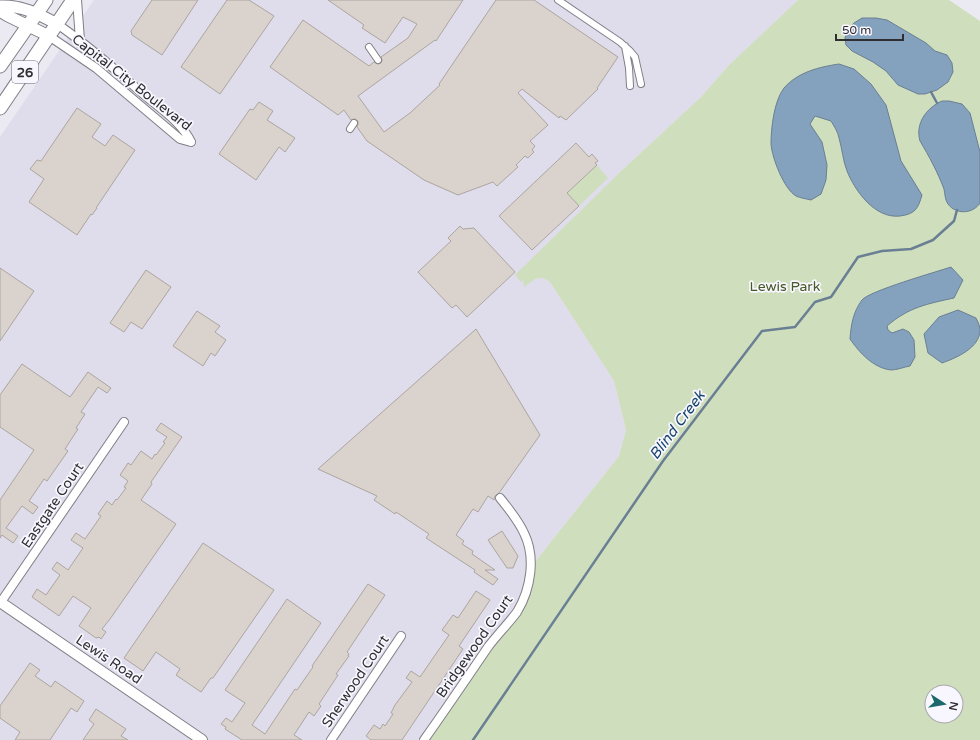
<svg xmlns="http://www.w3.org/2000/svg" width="980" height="740" font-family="'Varela Round',sans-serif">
<rect width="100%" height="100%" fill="#ebe9f1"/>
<path fill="#dfdceb" d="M94,0H798L730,64L701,97L619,173L516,275L523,280L543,278L550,282L614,381L626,430L619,456L531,567L525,594L424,740H0V137Z"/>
<path fill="#cfdfbe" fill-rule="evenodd" d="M798,0H949L980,21V740H424L516,613L531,567L619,456L626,430L614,381L550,282L543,278L535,279L524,287L523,280L521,282L515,275L619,173L701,97L730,64ZM932,692H956V716H932Z
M597,165L608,178L579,206L567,193Z"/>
<path fill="#84a2bd" stroke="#6a7f93" d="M862,18H876L887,20L926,43L935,51L947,55L952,63L953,72L948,82L937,90L925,94H918L898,85L886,71L873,62L852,51L846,45L845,38L847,30L854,23Z
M839,64L854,69L871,84L886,105L901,161L922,195C918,209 915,214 900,216C875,219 855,191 847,171C843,161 842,148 839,138C838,132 834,126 831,121L815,116L810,124L822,142L827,165L826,180L821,194L811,200C807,199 800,198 796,196C784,189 772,158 771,144C771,128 774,101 784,88C798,72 819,67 839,64Z
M942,101H949L962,104L970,113L980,152V203C973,214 956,215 948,204C945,200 945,194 944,189C938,173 929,156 920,141C915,124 926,108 942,101Z
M951,267L963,280L954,298C927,304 909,307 887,326L888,330L892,333L903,329L909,332L914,340L915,357L910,366C904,367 897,370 891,370C873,368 859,352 850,339C851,325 853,312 862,300C869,291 936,272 951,267Z
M958,310L976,318C978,322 980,326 980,330C980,348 956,358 942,363L928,353L924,334L939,317Z"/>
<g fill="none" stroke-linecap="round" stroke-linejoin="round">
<path stroke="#6a7f93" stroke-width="2.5" d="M931,92L937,103
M473,740L663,461L762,331L795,327L815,302L831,297L858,257L882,251L911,249L933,240L954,221L957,210"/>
</g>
<path fill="#d9d2cd" stroke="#aca5a0" d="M152,0H198L162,55L132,35L131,31Z
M227,0H249L274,16L220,94L181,67Z
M328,0H463L436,41L435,40L358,96L384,132L410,113L440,85L439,84L496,0H534L618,57L597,88L598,89L566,120L560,116L559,118L522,89L518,93L548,125L530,141L535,146L532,150L534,152L528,158L525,156L516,165L518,167L497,186L493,182L458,195L424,180L367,141L357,127L358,124V121L355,119L351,120L344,110L338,115L270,67L303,20L369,66L374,62L378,64L381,63L382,60L381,57L408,38L417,24L403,17L385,43L362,28L364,25Z
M259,102L273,111L267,120L295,138L285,152L279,147L256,180L219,154L250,109L253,110Z
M77,108L101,124L92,137L105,146L113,135L135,150L96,208H97L92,215L91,214L77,235L29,202L44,179L30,169L37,160L41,161Z
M576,143L589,157L592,154L598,161L595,163L597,165L567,193L579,206L532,250L499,216Z
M460,226L463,229L474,228L515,272L467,317L456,305L452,308L418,272L451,241L448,238Z
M0,268L34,291L0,341Z
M146,270L171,287L142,329L131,322L124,332L110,323Z
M197,311L220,326L215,332L226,340L215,356L211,353L203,366L173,346Z
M476,329L540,435L499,493L495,496L494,500L488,496L478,512L473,509L456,535L464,541L462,544L473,551L472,554L495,570H485L498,579L493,585L474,572L475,570L426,538L429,534L396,512L395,514L374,500L377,496L318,469Z
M22,364L70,397L88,372L111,388L107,393L98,387L81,412L85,414L76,428L78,429L65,449L68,451L47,481L44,479L29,501L38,507L33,514L22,506L6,528L18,536L13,543L2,535L0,538V500L34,450L0,427V395Z
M161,423L182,437L151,482L152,484L141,500L176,524L110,619L102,629L106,632L101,639L99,637L96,638L79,626L91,608L73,596L59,616L32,597L37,589L46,595L60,575L52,569L57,562L68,570L83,548L71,540L76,533L85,539L101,516L98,514L107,501L112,505L116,499L117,500L126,488L124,487L128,481L120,475L128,463L131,465L141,451L152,459L155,454L156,455L165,443L163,442L167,437L156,430Z
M502,531L518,556L513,568H507L488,540Z
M203,543L274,590L213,678H211L201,692L176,675L180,669L156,652L143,671L124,658Z
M368,584L385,595L347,652L349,654L348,656H349L336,674L338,675L319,704L321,706L314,716L309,712L294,735L302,740H242L225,729L226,727L221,724L226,718L232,722L245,703L225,690L287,599L321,623L252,725L265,734L295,689L297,690L313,667L312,666Z
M476,591L490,600L459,646L463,649L402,740H371L366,736L374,725L380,729L383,724L385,726L393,714L391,713L395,705L412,682L406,678L411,671L420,677L449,635L442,630L453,615L458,618Z
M30,663L40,670L35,676L51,687L55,681L84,701L77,712L71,708L50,740H15L20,732L0,718V706Z
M96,709L126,729L121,736L128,740H83L94,724L89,720Z"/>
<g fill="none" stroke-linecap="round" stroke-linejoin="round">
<defs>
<path id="pedestrian" d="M558,0L620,42L630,51L635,57L641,84
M625,46L629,68L630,86
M369,47L378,60
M350,129L354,123"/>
<path id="minor" d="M77,0L80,40
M57,24C87,44 114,69 141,92C158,107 181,121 191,142
M49,36L96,68L180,139L191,142
M1,602L124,422
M331,740L401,636
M424,740C446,709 467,678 488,647C497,635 508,624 517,612C531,589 536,557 524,533C518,520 509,509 500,498"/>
<path id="tertiary" d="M0,602L202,740"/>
<path id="secondary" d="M0,6C21,5 39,14 57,24
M0,11L8,16L49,36"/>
<path id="trunk" d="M0,66L46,0
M0,108L73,0"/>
</defs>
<use href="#pedestrian" stroke="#817f86" stroke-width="8"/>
<use href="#minor" stroke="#817f86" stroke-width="10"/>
<use href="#tertiary" stroke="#817f86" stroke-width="12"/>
<use href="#secondary" stroke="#817f86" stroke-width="13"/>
<use href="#trunk" stroke="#817f86" stroke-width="15"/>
<use href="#pedestrian" stroke="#fff" stroke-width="6"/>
<use href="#minor" stroke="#fff" stroke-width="8"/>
<use href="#tertiary" stroke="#fff" stroke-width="10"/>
<use href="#secondary" stroke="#fff" stroke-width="11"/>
<use href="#trunk" stroke="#fff" stroke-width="13"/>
</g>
<g text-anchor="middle" stroke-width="3.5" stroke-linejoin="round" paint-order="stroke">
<rect fill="#f8f6fe" stroke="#6b6a6e" stroke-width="1" x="12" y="61" width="26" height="22" rx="3"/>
<g font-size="13" font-weight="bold" fill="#2f2e31">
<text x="25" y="77">26</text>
</g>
<g font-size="14" fill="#2f2e31" stroke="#f8f6fe">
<text transform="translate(132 82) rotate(38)" y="5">Capital City Boulevard</text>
<text transform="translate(52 505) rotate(-56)" y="5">Eastgate Court</text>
<text transform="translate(474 646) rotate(-55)" y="5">Bridgewood Court</text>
<text transform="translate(109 659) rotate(34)" y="5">Lewis Road</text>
<text transform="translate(355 681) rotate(-56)" y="5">Sherwood Court</text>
</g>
<g font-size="14" fill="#445925" stroke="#f8f6fe">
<text x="785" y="291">Lewis Park</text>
</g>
<g font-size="15" font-style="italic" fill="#15456b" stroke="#f8f6fe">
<text transform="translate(677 425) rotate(-53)" y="5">Blind Creek</text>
</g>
</g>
<g transform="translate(944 704) rotate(102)"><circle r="19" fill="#f8f6fe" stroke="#a8a6ac"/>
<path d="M0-3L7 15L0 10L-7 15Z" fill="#1b696c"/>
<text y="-6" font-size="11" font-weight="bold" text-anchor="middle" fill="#2f2e31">N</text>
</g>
<path d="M836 34v6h67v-6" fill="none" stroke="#2f2e31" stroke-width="2"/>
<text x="842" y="34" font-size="12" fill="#2f2e31" stroke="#f8f6fe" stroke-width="3" paint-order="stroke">50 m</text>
</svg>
